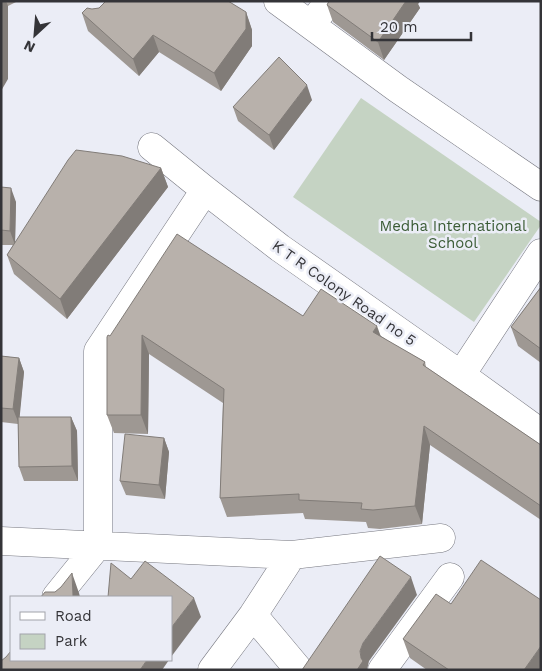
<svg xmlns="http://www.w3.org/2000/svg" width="542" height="671" font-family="'Work Sans',sans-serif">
<rect width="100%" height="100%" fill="#ebedf6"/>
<path fill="#c5d3c3" d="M361,98L541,222V225L474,322L293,197Z"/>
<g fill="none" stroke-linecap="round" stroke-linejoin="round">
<defs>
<path id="minor" d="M278,1L398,89L541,187
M311,25L329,1
M152,147L205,190L280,248L461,375L541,433
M461,375L541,253
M1,541L292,555L253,615L212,670
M292,555L441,538
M56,597L98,545V351L205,190
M253,615L299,670
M382,670L450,577"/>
</defs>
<use href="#minor" stroke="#777880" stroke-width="29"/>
<use href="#minor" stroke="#fff" stroke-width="28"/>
</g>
<path fill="#9e9893" d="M1,1H18L8,6V79Z
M329,1H420L418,4L420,8L384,60L333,22L327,5Z
M99,8L246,12L252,30V46L221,91L159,52L139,76L88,31L82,13L92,9Z
M312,100L274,150L238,121L233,107Z
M161,168L168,187L67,319L14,274L7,255L13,245H1V187L16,202L15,242Z
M541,287V363L518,346L511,327Z
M303,316L381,337L425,362L426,367L541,445V520L430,445L422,524L380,529L368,528L366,522L305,519L303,513L227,517L220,498L223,403L149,354L148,434L114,433L107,415L110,336Z
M1,356L19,358L24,372L19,417H71L77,431L78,481H24L19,467L18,424L1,422Z
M164,438L169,452L165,499L126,495L120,481Z
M451,604L541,670H427L410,658L403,639Z"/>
<path fill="#817c78" d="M1,1H6L8,6V79L1,91Z
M406,1H420L418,4L420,8L384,60L378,42Z
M246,12L252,30V46L221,91L214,73Z
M153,35L159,52L139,76L133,59Z
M307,85L312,100L274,150L269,135Z
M161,168L168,187L67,319L60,299Z
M11,188L16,202L15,245L10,231Z
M377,326L384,345L373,332Z
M142,335L149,354L148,434L141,415Z
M19,358L24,372L19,424L13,409Z
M71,417L77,431L78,481L72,466Z
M424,426L430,445L422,524L415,506Z
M164,438L169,452L165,499L159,485Z
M72,573L79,593L80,597H73Z
M411,577L417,595L369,661L367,670H357L361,658L360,651L363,643Z
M194,598L201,617L171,657V628Z
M541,646V670H524Z
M147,660H169L162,670H140Z"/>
<path fill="#b8b1ab" stroke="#817c78" d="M106,1H228L246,12V29L214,73L153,35L133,59L82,13L87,8L92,9L99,8Z
M329,1H406L378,42L327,5Z
M279,57L307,85L269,135L233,107Z
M76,150L122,156L161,168L60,299L7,255L68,160Z
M1,187L11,188L10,231L1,230Z
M177,234L303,316L321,289L377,326L373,332L425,362L423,365L541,445V506L424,426L415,506L373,510L361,509L362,503L299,500V494L220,498L224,389L142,335L141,415H107V337L108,335L110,336Z
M541,287V349L511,327Z
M1,356L19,358L13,409L1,408Z
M18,417H71L72,466L19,467Z
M125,434L164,438L159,485L120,481Z
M380,556L411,577L363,643L360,651L361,658L363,661L357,670H302Z
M481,560L541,600V646L524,670H449L403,639L436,594L451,604Z
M145,561L194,598L171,628V597H108L111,563L131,579Z
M72,573L73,597H41L45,592H55L61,587Z
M11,651V660H147L140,670H1V661L6,657Z"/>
<g text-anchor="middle" stroke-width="5" stroke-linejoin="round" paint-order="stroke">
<g font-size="15" fill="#3a5b35" stroke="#ebedf6">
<text x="453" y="231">Medha International<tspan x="453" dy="17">School</tspan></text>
</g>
<g font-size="15" fill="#343438" stroke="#ebedf6">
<text transform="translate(344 293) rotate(35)" y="5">K T R Colony Road no 5</text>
</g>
</g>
<rect width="542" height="671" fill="none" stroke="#343438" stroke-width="5"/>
<rect x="10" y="596" width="162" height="65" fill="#ebedf6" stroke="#a2a3aa"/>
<rect x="20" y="612" width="25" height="8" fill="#ffffff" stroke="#a2a3aa"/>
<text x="55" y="621" font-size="15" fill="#343438">Road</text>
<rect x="20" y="634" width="25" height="15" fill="#c5d3c3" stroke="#a2a3aa"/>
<text x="55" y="646" font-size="15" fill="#343438">Park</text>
<g transform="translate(35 35) rotate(206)" stroke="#ebedf6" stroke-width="4" paint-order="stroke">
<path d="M0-4L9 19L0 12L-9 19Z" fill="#343438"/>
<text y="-8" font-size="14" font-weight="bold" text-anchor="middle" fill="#343438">N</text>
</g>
<path d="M372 32v8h99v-8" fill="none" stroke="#343438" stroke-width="2.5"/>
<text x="380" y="32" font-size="15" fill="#343438" stroke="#ebedf6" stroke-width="4" paint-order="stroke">20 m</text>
</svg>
